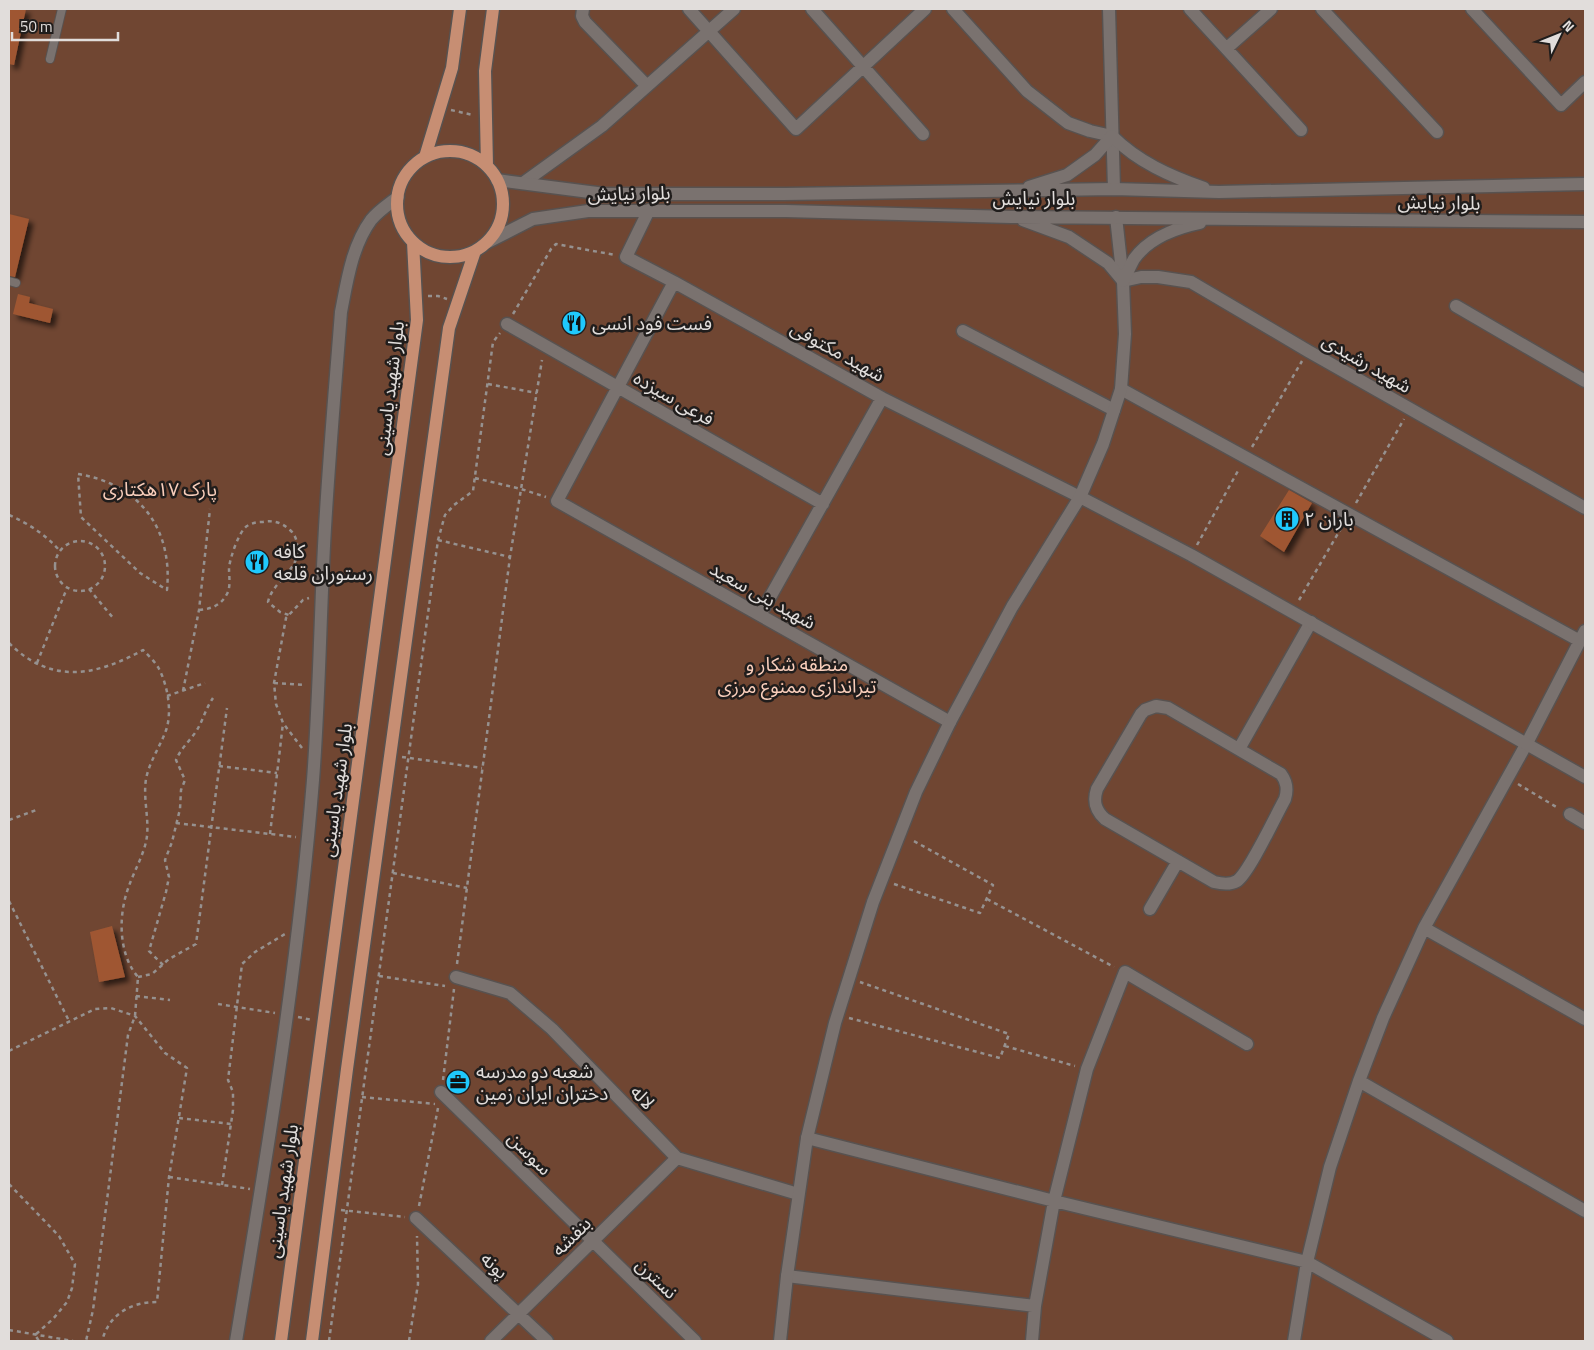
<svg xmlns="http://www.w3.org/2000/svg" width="1594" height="1350" font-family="'Titillium Web','Noto Sans Arabic',sans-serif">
<defs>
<filter id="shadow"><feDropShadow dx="4.5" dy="4.5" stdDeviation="2.5" flood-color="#0009"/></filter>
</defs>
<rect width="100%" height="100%" fill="#3c3532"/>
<path fill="#704632" d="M9,9H1585V1341H9Z"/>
<path fill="#9f5733" filter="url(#shadow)" d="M9,9H26L14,65L9,64Z
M9,214L29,219L15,277L9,276Z
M18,294L30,297L29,303L53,309L50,323L13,314Z
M1289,490L1312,503L1284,552L1260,536Z
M112,926L125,977L99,982L90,932Z"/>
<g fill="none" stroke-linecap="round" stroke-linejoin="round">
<defs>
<path id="service" d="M50,59L62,9
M9,281L16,283"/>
<path id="minor" d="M583,9L582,16L585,22L647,86
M689,9L796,129L925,9
M812,9L923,134
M953,9L1027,91L1068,123L1090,131L1112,136
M1190,9L1301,130
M1322,9L1437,132
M1472,9L1561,105L1585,82
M1227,48L1271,9
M523,183L602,126L734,9
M649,210L626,257L674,282L882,398L1080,497
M1123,281L1141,277H1158L1191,282L1308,351L1585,508
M674,282L557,501L950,722
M1456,306L1585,381
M507,324L823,504
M963,331L1114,410
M1121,389L1580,641
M760,615L882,398
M1156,706L1168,708L1281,774C1287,782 1288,789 1285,799C1276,815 1249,873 1237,881C1230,885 1222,884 1214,882L1105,819C1095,810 1093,801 1097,789L1141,714L1145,710Z
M1239,749L1311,622
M1570,814L1585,823
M1150,909L1178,861
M1424,928L1585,1019
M456,977L510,993L552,1029L677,1158L798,1194
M1359,1081L1585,1211
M441,1092L695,1341
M807,1138L1054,1201L1307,1262L1447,1341
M416,1218L547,1341
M787,1276L1035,1306
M236,1341C267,1155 298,968 313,780C319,702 320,624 324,546C328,468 335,390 341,312C347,281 352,246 371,220C378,211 389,204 398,197
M491,1341L677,1158
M1032,1341L1035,1306L1054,1201L1087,1069L1125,972L1247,1044
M1294,1341L1307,1262L1330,1167L1359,1081L1383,1018L1424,928L1527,743L1585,631"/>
<path id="tertiary" d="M1109,9L1114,189
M1080,497L1191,555L1585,777
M780,1341L787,1276L807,1138L835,1023L873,902L916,792L950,722L1012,607L1080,497L1103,444L1121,389L1125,334L1123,281L1116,217"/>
<path id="secondary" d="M497,180L605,194H785L1114,189L1219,192L1585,184
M1029,187L1067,175L1095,155L1112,136C1138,162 1170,176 1204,188
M1023,220L1069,237L1108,263L1123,281C1127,274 1130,266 1134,259C1149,238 1176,228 1200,223
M488,242L533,219L588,211H786L1011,217L1585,222"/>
<path id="primary" d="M397 204a53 53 0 1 1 106 0a53 53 0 1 1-106 0Z
M425,157L452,68L460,9
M487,166L485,71L493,9
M281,1341L417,320L413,242
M312,1341L347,1069L449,328L475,251"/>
</defs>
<use href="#service" stroke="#585250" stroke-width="10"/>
<use href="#minor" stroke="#585250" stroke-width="15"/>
<use href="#tertiary" stroke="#585250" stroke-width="15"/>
<use href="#secondary" stroke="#585250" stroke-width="15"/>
<use href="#primary" stroke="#585250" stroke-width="15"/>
<path stroke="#96918f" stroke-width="2.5" stroke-dasharray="4 4" stroke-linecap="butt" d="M451,110L473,115
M428,296H438L447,299
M513,314L551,249L556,244L615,255
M488,384L537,393
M1252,447L1302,361
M78,474C139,484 173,528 167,590L140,573L81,517Z
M475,478L521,489L546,497
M1356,503L1404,419
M9,515C29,524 45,534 60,551
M438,540L510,557L542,360
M55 566a25 25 0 1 1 50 0a25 25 0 1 1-50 0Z
M1197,545L1239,469
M89,589L114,619
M1299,600L1343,525
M199,610C212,609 221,605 227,594C231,587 229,576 229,568C230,558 239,531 247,526C252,523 257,522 262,522C273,520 281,522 290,530C297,536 298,545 297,554C296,571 272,583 268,602L280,612L289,615
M9,643C51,685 96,676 143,650C148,655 154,661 158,667C168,685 173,714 165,733C159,748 149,763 146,779C143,798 149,818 147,836C145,853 134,871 129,886C118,914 118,954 138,977L135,1016L128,1035L93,1310L86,1341
M37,663L67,588
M274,683L305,685
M183,691L199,610L210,509
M167,696L205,683
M302,748L283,723L276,704L274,683L286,618L303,600L309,598
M402,757L482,768
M219,766L277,773
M1518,784L1558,808
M9,820L39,809
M176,823L296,837
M270,834L283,723
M393,873L467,888
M894,884L980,913L993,885L912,840
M987,899L1114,967
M9,901L69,1021
M457,964L510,557
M163,965L149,951L166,892L169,877L165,860L172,842L180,809L181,790L185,780L176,760C181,748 190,741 197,730C203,720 206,708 213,698
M379,976L445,986
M138,977L152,974L169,959L196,944L227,708
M136,996L170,1000
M218,1004L275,1013
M298,1017L312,1020
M849,1018L1000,1058L1009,1034L860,982
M1005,1046L1075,1066
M9,1051L95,1009L111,1008L135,1016L165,1053L187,1068L169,1177L157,1302C131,1302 109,1314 102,1341
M443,1080L454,989
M362,1097L435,1104
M179,1118L231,1124
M169,1177L250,1189
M9,1184L59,1236L75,1264L72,1288L67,1302L53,1319L35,1335L39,1341
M222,1185L233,1110V1092L228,1080L242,964L255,952L285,934
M419,1206L438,1108
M341,1210L405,1217
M9,1330L73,1341
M329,1341L438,540L445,515L454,505L473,491L493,342L500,333
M409,1341L418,1284L417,1236"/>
<use href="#service" stroke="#7a726f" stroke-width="8"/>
<use href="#minor" stroke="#7a726f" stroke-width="12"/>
<use href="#tertiary" stroke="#7a726f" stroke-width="12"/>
<use href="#secondary" stroke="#7a726f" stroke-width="12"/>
<use href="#primary" stroke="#c78e73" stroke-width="12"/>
</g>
<defs>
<symbol id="restaurant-disc" viewBox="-11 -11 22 22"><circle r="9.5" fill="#1fc9fd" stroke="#201d1c"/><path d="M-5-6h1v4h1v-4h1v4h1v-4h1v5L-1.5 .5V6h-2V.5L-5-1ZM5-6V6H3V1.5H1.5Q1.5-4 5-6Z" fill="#111"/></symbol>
<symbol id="building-disc" viewBox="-11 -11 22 22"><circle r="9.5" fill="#1fc9fd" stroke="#201d1c"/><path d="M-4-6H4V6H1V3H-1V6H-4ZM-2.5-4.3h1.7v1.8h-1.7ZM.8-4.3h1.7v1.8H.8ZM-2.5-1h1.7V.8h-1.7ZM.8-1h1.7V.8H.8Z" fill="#111"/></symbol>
<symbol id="office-disc" viewBox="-11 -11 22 22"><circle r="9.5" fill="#1fc9fd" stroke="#201d1c"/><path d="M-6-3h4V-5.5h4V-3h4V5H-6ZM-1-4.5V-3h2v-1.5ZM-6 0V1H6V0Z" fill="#111"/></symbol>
</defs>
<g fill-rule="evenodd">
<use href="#restaurant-disc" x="560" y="309" width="28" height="28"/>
<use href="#building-disc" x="1273" y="505" width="28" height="28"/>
<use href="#restaurant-disc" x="243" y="548" width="28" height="28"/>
<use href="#office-disc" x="444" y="1068" width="28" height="28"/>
</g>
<g text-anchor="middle" stroke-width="5" stroke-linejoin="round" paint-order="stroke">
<g font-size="19" fill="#e1dddb" stroke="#201d1c">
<text transform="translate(629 193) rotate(-1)" y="7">بلوار نیایش</text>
<text x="1034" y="205">بلوار نیایش</text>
<text transform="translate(1439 202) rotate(1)" y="7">بلوار نیایش</text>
<text transform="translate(838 351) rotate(29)" y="7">شهید مکتوفی</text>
<text transform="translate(1367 363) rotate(30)" y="7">شهید رشیدی</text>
<text transform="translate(389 388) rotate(-83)" y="7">بلوار شهید یاسینی</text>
<text transform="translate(674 398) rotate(30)" y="7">فرعی سیزده</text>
<text transform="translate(763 595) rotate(29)" y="7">شهید بنی سعید</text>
<text transform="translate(336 790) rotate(-82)" y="7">بلوار شهید یاسینی</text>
<text transform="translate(643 1097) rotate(46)" y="7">لاله</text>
<text transform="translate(530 1153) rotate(45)" y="7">سوسن</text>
<text transform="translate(282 1191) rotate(-82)" y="7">بلوار شهید یاسینی</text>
<text transform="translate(571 1236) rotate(-45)" y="7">بنفشه</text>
<text transform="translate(495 1265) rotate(43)" y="7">پونه</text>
<text transform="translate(657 1278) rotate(44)" y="7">نسترن</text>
</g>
<g font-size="19" fill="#e1dddb" stroke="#201d1c" text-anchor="start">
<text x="592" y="330">فست فود انسی</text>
<text x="1304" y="526">باران ۲</text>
<text x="274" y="558">کافه<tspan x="274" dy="22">رستوران قلعه</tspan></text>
<text x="476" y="1078">شعبه دو مدرسه<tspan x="476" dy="22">دختران ایران زمین</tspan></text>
</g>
<g font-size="19" fill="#f9cebb" stroke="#201d1c">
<text x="160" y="496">پارک ۱۷هکتاری</text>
<text x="797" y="671">منطقه شکار و<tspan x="797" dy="22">تیراندازی ممنوع مرزی</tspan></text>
</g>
</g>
<rect width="1594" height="1350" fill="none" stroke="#e1dddb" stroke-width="20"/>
<g transform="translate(1559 35) rotate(47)" stroke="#201d1c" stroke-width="4" paint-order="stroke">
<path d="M0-4L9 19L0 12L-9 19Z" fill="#e1dddb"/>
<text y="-8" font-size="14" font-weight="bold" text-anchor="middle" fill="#e1dddb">N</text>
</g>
<path d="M12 32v8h106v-8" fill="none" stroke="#e1dddb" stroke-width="2.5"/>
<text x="20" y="32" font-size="15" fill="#e1dddb" stroke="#201d1c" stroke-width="4" paint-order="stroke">50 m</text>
</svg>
